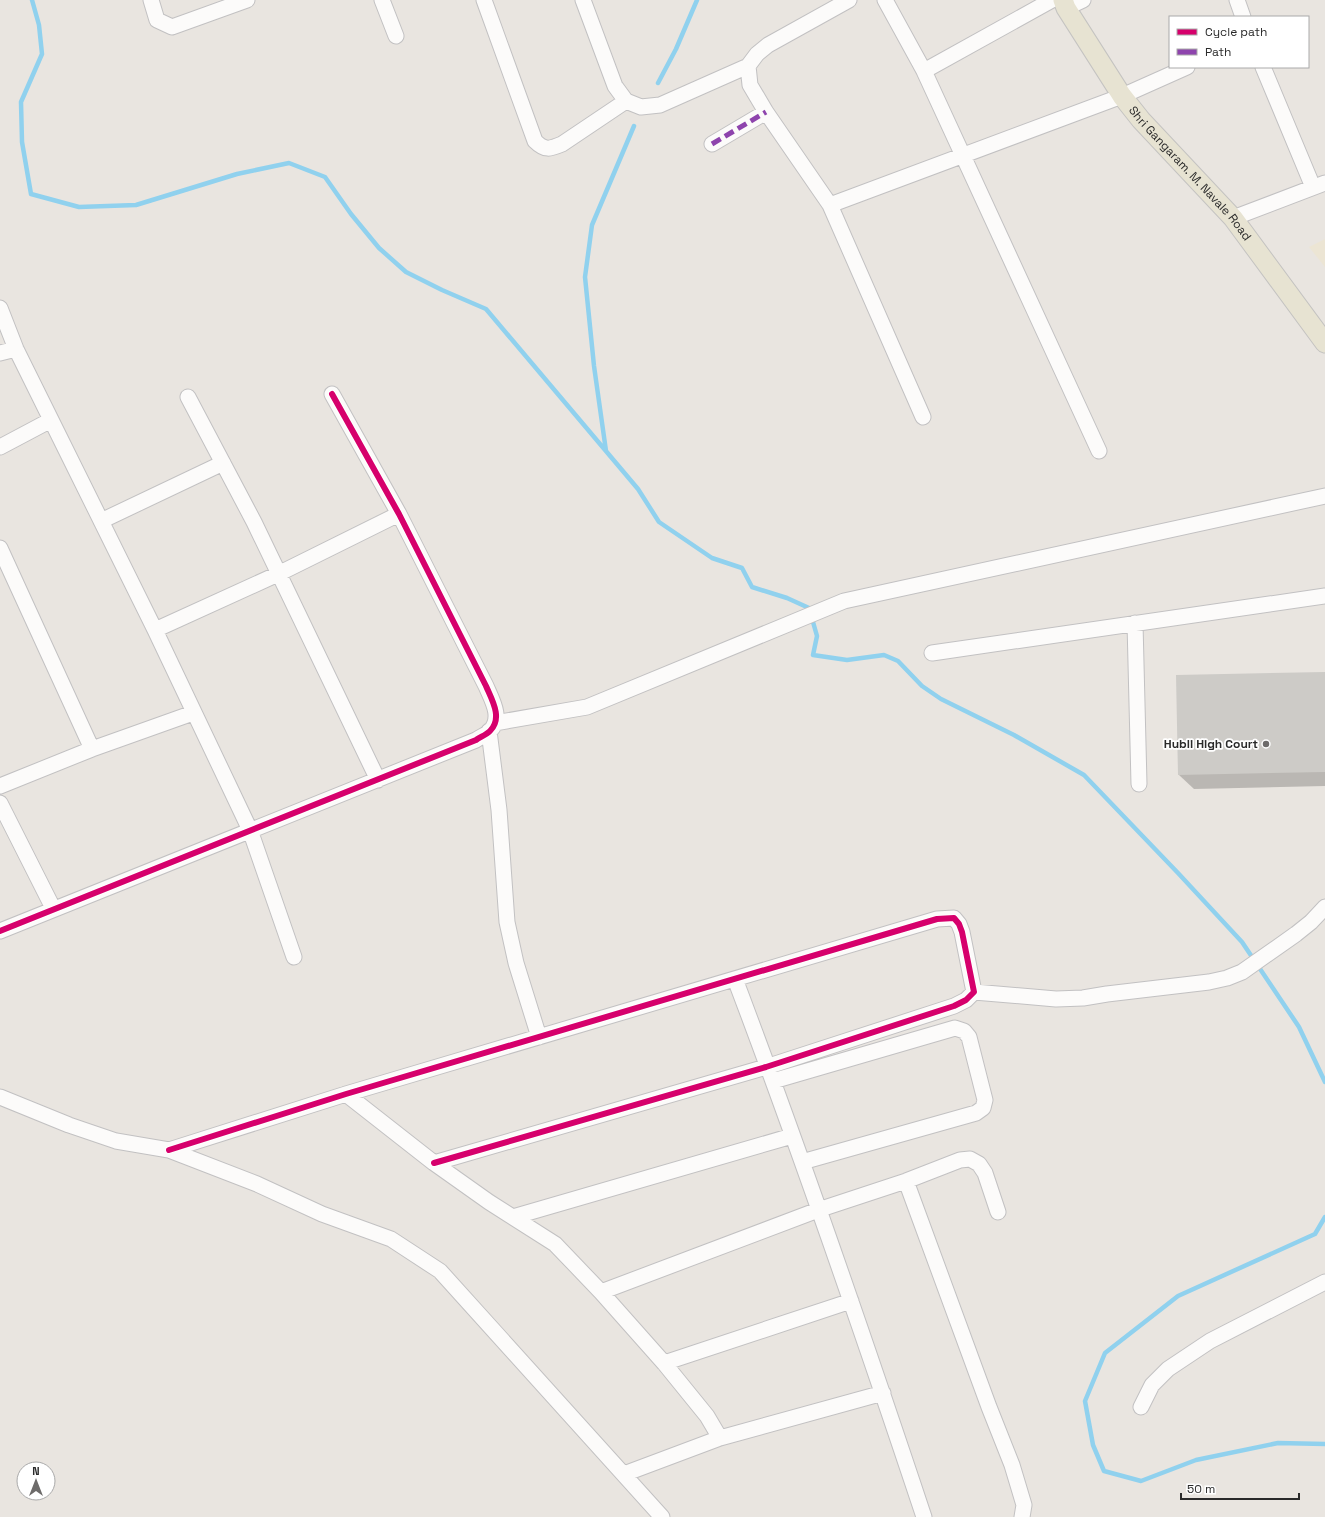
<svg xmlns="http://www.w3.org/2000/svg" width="1325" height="1517" font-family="'Space Grotesk',sans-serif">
<rect width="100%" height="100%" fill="#e9e5e0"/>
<path fill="#ece5d4" d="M1325,239V267L1309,247Z"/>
<path fill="#0003" d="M1325,673V786L1194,789L1179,775L1177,676Z"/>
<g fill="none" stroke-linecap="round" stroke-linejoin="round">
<path stroke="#90d1ee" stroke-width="4.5" d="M32,0L39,25L42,54L21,102L22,142L31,194L79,207L136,205L237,174L289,163L325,177L351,214L379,248L406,272L442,290L486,309L638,489L659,522L712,558L742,568L752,587L787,598L809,608L817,636L813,655L847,660L884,655L898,661L922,686L941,699L1014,735L1084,775L1178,873L1242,942L1299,1027L1325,1082
M658,83L676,49L697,0
M606,451L594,366L585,277L592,225L634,126
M1325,1217L1315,1234L1178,1296L1105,1353L1085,1401L1093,1445L1104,1471L1141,1481L1196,1460L1278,1443L1325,1444"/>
</g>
<path fill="#cdcbc7" d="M1325,672V772L1178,775L1176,675Z"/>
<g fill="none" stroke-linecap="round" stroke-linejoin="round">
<defs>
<path id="minor" d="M151,0L157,20L172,27L247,0
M382,0L396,36
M484,0L535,141C545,151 550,149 562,144L626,101
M583,0L615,86L626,101L641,107L660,105L748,66
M849,0L768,45L757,54L748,66L750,85L766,112L830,205L923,417
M885,0L924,71L1099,451
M1237,0L1243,17
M1066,8L1083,0
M1263,67L1313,187
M924,71L1052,0
M712,144L766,112
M830,205L1122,96L1187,67
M1233,218L1325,183
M0,308L16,349L155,630L250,830L294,957
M0,353L16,349
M188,397L254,522L378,780
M0,447L51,420
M101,521L223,463
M0,548L92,749
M1135,623L1139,784
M155,630L278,574L399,514
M932,653L1325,596
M495,723L587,707L844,601L1325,496
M489,731L499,810L507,922L516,963L539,1037
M0,786L92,749L193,713
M0,803L53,908
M0,931L476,740C480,737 486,735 490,731C503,718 492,700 486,686L399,514L332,394
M735,979C802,1156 864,1337 924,1517
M974,992L1056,999L1083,998L1107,994L1209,982L1227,978L1242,972L1296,934L1311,922L1325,907
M773,1081L955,1028L964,1031L969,1037L985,1100L983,1108L976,1113L802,1162
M346,1094L434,1163L489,1202L555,1244L601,1292L664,1363L707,1416L720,1438
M0,1097L69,1125L116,1141L169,1150L257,1184L322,1214L391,1239L440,1271L662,1517
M169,1150L346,1094L937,919L954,918L959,924L962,932L974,992L966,1000L954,1006L766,1067L434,1163
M906,1181L989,1407L1012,1465L1024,1505L1022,1517
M513,1217L792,1136
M601,1292L818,1210L906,1181L960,1160L970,1159L979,1164L985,1173L998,1212
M664,1363L851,1301
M1141,1407L1152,1385L1168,1369L1210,1341L1325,1282
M624,1474L720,1438L883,1393"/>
<g id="major">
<path id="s1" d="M1063,0L1066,8L1122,96L1141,120L1233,218L1325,343"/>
</g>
</defs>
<use href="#minor" stroke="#c2c1c2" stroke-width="17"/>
<use href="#major" stroke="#c4c3c1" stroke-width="21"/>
<use href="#minor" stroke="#fcfbfa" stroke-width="15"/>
<use href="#major" stroke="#e7e3d2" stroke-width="19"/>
<path stroke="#8e44ad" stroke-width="5" stroke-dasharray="10 5" stroke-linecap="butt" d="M712,144L766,112"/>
<defs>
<path id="cycleway" d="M0,931L476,740C480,737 486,735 490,731C503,718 492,700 486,686L399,514L332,394
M169,1150L346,1094L937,919L954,918L959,924L962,932L974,992L966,1000L954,1006L766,1067L434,1163"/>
</defs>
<use href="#cycleway" stroke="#fff" stroke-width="8"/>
<use href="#cycleway" stroke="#d6006c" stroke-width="6"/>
</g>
<circle fill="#6d6b6a" stroke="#fff" stroke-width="1.5" cx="1266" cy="744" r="4"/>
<g text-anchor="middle" stroke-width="3.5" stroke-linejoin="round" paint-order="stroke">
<g font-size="12" fill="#2a2a2a" stroke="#fff">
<text dy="4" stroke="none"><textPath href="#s1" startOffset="216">Shri Gangaram. M. Navale Road</textPath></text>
</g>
<g font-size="12" font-weight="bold" fill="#2a2a2a" stroke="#fff" text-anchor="end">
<text x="1258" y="748">Hubli High Court</text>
</g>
</g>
<rect x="1169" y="16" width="140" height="52" fill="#ffffff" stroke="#aaaaaa"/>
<rect x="1177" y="29" width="20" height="6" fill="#d6006c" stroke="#aaaaaa"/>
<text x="1205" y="36" font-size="12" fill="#2a2a2a">Cycle path</text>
<rect x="1177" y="49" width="20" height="6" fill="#8e44ad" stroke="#aaaaaa"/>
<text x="1205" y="56" font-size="12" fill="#2a2a2a">Path</text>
<g transform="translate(36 1481)"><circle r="19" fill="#ffffff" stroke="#aaaaaa"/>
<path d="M0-3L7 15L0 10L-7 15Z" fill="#6d6b6a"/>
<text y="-6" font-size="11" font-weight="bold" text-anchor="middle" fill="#2a2a2a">N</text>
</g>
<path d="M1181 1493v6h118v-6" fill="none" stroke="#2a2a2a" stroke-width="2"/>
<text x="1187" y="1493" font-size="12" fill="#2a2a2a" stroke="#ffffff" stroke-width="3" paint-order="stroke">50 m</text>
</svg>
